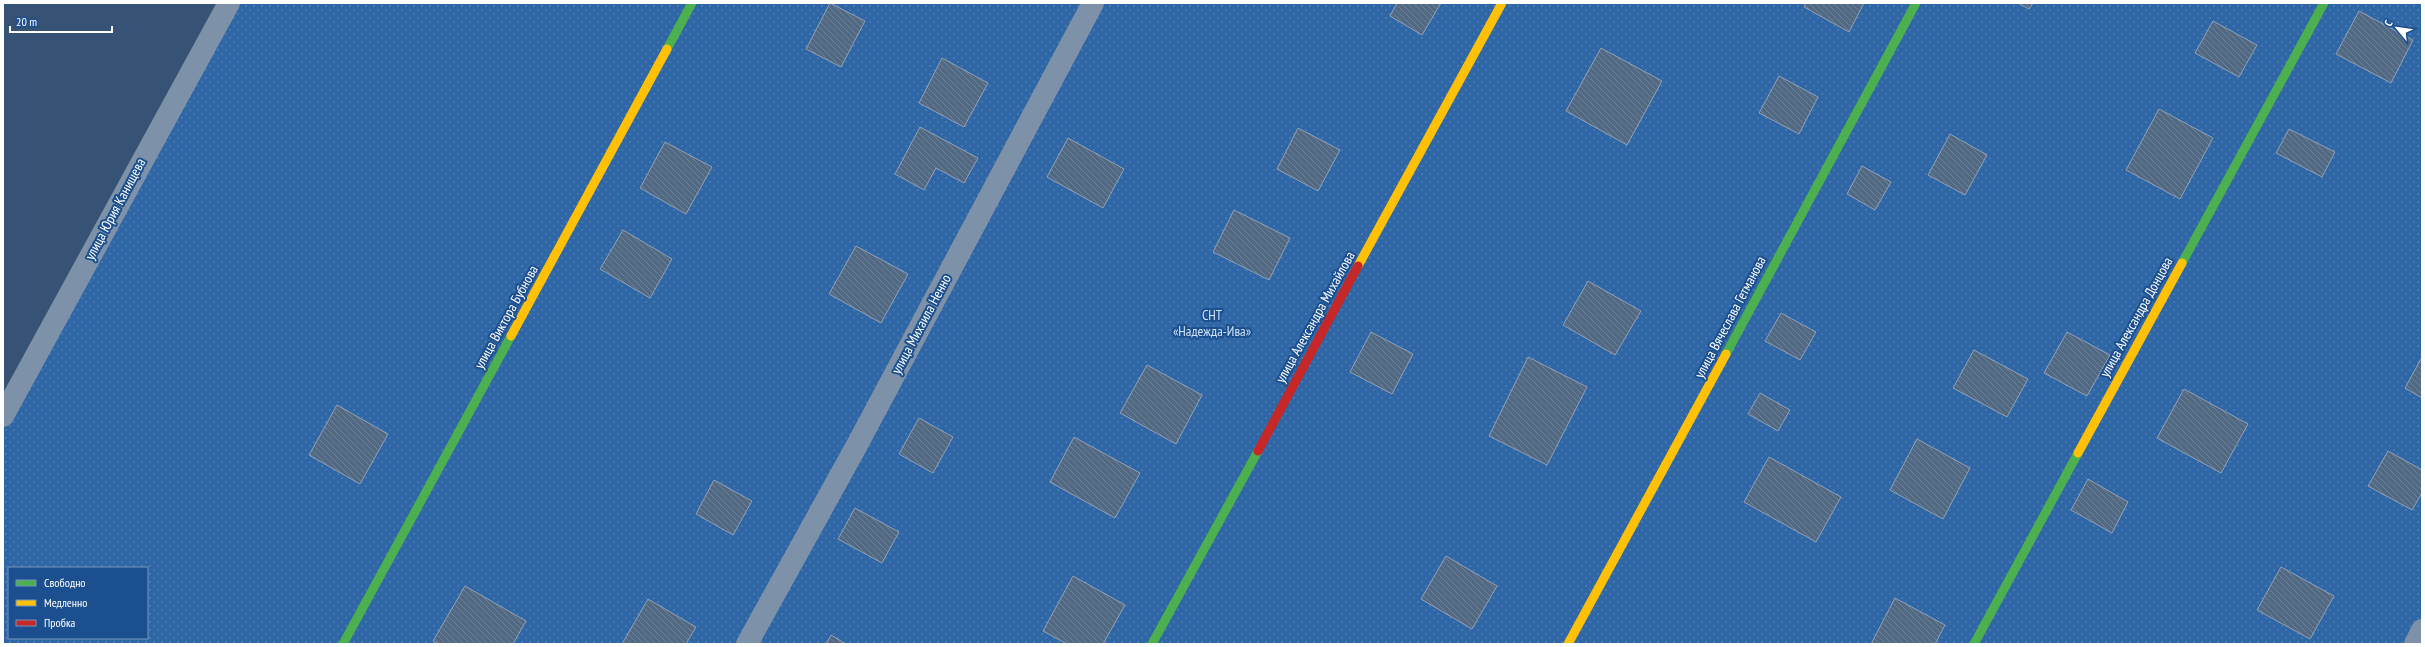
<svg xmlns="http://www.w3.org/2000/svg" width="2425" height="647" font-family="'PT Sans Narrow',sans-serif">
<defs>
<pattern id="garden-dots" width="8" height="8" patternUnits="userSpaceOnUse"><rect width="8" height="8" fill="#2f66a5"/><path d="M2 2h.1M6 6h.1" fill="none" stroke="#4e7db2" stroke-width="1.8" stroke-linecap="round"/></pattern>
<pattern id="building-back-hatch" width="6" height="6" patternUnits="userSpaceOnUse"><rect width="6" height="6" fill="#526984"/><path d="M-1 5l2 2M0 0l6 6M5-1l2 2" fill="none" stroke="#6c8096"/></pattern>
</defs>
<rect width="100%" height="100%" fill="#365274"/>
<path fill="url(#garden-dots)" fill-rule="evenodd" d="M240,3H2422V644H3V430ZM9,568H147V638H9Z"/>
<path fill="url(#building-back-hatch)" stroke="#92a2b6" d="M830,3L865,21L841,67L806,49Z
M1397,3H1441L1422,35L1390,16Z
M1806,3H1864L1849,32L1804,7Z
M2018,3H2033L2029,9Z
M2359,11L2413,40L2391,83L2336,54Z
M2213,21L2257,45L2239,77L2195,53Z
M1601,48L1662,81L1627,145L1566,111Z
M942,58L988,83L964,127L919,103Z
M1779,76L1818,97L1799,134L1759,113Z
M2159,109L2213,138L2180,199L2126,170Z
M920,127L978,158L964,183L936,168L924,190L895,174Z
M1298,128L1340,150L1318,191L1277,169Z
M2289,129L2335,152L2322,177L2276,153Z
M1950,134L1987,155L1965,195L1928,175Z
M1068,138L1124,169L1103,208L1047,177Z
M665,142L712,167L686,214L640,188Z
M1862,166L1891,182L1875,210L1847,194Z
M1234,210L1290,238L1269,280L1213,252Z
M623,230L672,259L650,298L600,269Z
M856,246L908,274L881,323L829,294Z
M1588,281L1641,311L1615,355L1563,325Z
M1781,313L1816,332L1800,360L1765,341Z
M1371,332L1413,354L1392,394L1350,372Z
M2067,332L2110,355L2087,396L2044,373Z
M1974,350L2028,379L2007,417L1953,388Z
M1528,357L1587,387L1547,465L1489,436Z
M2422,357V398L2405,388Z
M1147,365L1202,395L1176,444L1120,413Z
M2184,389L2248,424L2221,473L2157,438Z
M1760,393L1790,410L1778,431L1748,414Z
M337,405L388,434L360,484L309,455Z
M919,418L953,437L933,473L899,454Z
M1074,437L1140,473L1115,518L1050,482Z
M1917,439L1970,468L1943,519L1890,490Z
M2388,451L2422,470V493L2412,510L2368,486Z
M1769,457L1841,497L1816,542L1744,502Z
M2088,479L2128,502L2112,533L2071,510Z
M714,480L752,501L733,535L696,514Z
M855,508L899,532L882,563L838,539Z
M1446,556L1497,586L1472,629L1421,599Z
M2281,567L2334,596L2310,639L2257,610Z
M1073,576L1125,605L1103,644H1067L1043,631Z
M465,586L526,621L513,644H438L433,641Z
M1895,598L1945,625L1935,644H1871Z
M648,599L696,627L686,644H622Z
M831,635L846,644H826Z"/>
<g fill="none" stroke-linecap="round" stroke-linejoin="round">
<path stroke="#7d92a8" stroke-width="22" d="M3,416L229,3
M747,644L857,445L1093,3
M2415,644L2422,630"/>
<path stroke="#4caf50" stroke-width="9" d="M667,49L692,3
M2182,263L2324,3
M1726,354L1916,3
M343,644L511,336
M1152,644L1258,451
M1974,644L2078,453"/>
<path stroke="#ffc107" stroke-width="9" d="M1358,266L1502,3
M511,336L667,49
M2078,453L2182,263
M1568,644L1726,354"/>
<path stroke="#c62828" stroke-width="9" d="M1258,451L1358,266"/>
</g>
<g text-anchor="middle" stroke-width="4" stroke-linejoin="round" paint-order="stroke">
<g font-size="14" fill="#fff" stroke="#1b4f8f">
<text transform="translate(115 209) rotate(-62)" y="5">улица Юрия Канищева</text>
<text transform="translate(506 317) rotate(-61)" y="5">улица Виктора Бубнова</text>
<text transform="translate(1315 317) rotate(-61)" y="5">улица Александра Михайлова</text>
<text transform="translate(1730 317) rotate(-62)" y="5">улица Вячеслава Гетманова</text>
<text transform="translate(2136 317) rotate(-61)" y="5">улица Александра Донцова</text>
<text transform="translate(921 324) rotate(-62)" y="5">улица Михаила Ненно</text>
</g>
<g font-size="14" fill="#cfe3fa" stroke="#1b4f8f">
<text x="1212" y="320">СНТ<tspan x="1212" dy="16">«Надежда-Ива»</tspan></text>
</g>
</g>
<rect width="2425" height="647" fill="none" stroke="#ffffff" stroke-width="8"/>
<rect x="8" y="567" width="140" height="72" fill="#1b4f8f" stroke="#7695bc"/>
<rect x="16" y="580" width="20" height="6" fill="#4caf50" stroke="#7695bc"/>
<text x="44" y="587" font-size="12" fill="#ffffff">Свободно</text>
<rect x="16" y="600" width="20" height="6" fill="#ffc107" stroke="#7695bc"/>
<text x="44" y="607" font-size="12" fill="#ffffff">Медленно</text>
<rect x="16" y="620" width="20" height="6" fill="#c62828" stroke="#7695bc"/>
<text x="44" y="627" font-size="12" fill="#ffffff">Пробка</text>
<g transform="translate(2397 28) rotate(299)" stroke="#1b4f8f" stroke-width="3" paint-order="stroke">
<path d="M0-3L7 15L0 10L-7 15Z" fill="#ffffff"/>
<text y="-6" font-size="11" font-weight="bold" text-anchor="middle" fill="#ffffff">С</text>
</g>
<path d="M10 26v6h102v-6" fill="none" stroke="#ffffff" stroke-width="2"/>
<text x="16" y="26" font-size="12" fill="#ffffff" stroke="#1b4f8f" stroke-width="3" paint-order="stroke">20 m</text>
</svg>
